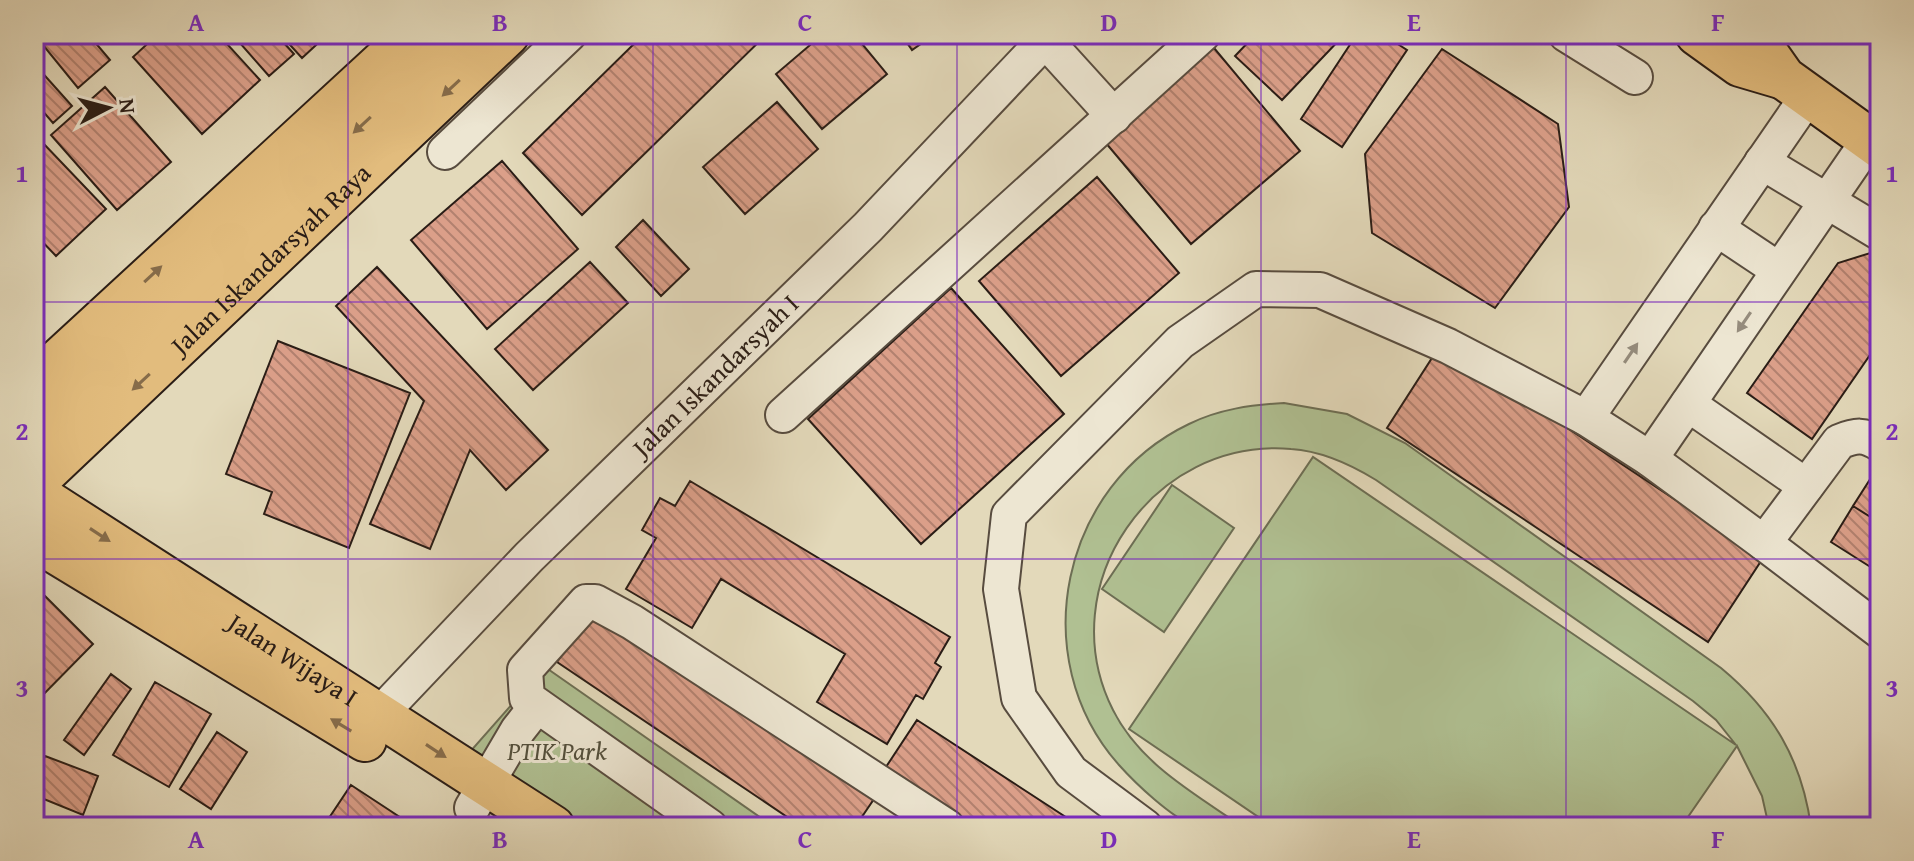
<svg xmlns="http://www.w3.org/2000/svg" width="1914" height="861" font-family="'Gentium Book Plus',serif">
<defs>
<pattern id="building-back-hatch" width="6" height="6" patternUnits="userSpaceOnUse" patternTransform="scale(2)"><rect width="6" height="6" fill="#db9f89"/><path d="M-1 5l2 2M0 0l6 6M5-1l2 2" fill="none" stroke="#b2816f"/></pattern>
</defs>
<rect width="100%" height="100%" fill="#e3d9ba"/>
<filter id="stains"><feTurbulence type="fractalNoise" baseFrequency=".0025" numOctaves="4"/><feColorMatrix values="0 0 0 0 .2 0 0 0 0 .09 0 0 0 0 .02 0 0 0 .5 -.17"/></filter>
<radialGradient id="worn" r=".72"><stop offset=".6" stop-color="#630" stop-opacity="0"/><stop offset="1" stop-color="#630" stop-opacity=".3"/></radialGradient>
<path fill="#b0c092" stroke="#6d6e54" stroke-width="2" d="M1284,403L1347,414L1405,443L1721,668C1773,711 1802,760 1811,827H1769L1762,796L1737,746L1681,827H1273L1129,729L1313,457L1736,745L1716,720L1693,701L1376,480C1350,464 1322,451 1291,449C1153,437 1050,585 1113,710C1140,764 1195,794 1243,827C1229,827 1207,831 1194,826C1171,817 1136,784 1119,765C1024,658 1061,485 1189,424C1219,409 1251,405 1284,403Z
M1172,485L1234,528L1164,632L1102,589Z
M545,667L774,827H562L461,762Z"/>
<path fill="url(#building-back-hatch)" stroke="#2a1d16" stroke-width="2" d="M34,34H88L110,60L78,88Z
M158,34H218L260,80L202,134L133,57Z
M232,34H276L294,54L269,76Z
M280,34H328L302,58Z
M644,34H767L582,215L523,153Z
M823,34H854L887,74L822,129L776,74Z
M901,34H935L912,50Z
M1256,34H1345L1282,100L1235,56Z
M1357,34H1382L1407,50L1342,147L1301,119Z
M1209,42L1300,151L1191,244L1100,136Z
M1442,49L1558,124L1569,207L1495,308L1372,233L1365,154Z
M38,68L72,106L53,123L34,101V71Z
M105,87L171,162L117,210L51,135Z
M777,102L818,149L745,214L703,167Z
M42,142L106,209L56,256L34,233V149Z
M502,161L578,249L487,329L411,240Z
M1097,177L1179,273L1061,376L979,281Z
M643,220L689,269L661,296L616,247Z
M1880,250V363L1870,355L1812,439L1747,393L1838,263Z
M590,262L628,303L533,390L495,349Z
M377,267L548,450L506,490L470,450L430,549L370,524L424,401L336,306Z
M951,288L1064,414L921,544L808,419Z
M278,341L410,393L349,548L264,514L272,492L226,474Z
M1441,344L1763,558L1708,642L1387,428Z
M1876,470L1880,473V523L1853,506Z
M690,481L950,637L935,663L941,667L923,699L916,695L887,744L817,702L845,654L721,579L692,628L626,589L656,538L642,530L660,498L675,506Z
M1853,506L1880,523V573L1831,542Z
M35,586L93,644L34,704V587Z
M594,607L876,796L855,827H802L557,662Z
M111,674L131,689L84,755L64,740Z
M155,682L211,714L169,787L113,755Z
M917,720L1081,827H965L882,773Z
M217,732L247,752L211,809L180,789Z
M45,756L98,776L83,815L34,795V784Z
M351,785L415,827H323Z"/>
<g fill="none" stroke-linecap="round" stroke-linejoin="round">
<defs>
<g id="minor">
<path d="M1566,34L1635,77"/>
<path d="M1045,40L1114,116"/>
<path d="M445,152L569,34"/>
<path d="M1762,162L1880,233"/>
<path d="M1716,228L1779,270"/>
<path d="M1688,404L1806,486"/>
<path d="M783,415L1203,34"/>
<path d="M1586,418L1808,96"/>
<path d="M1650,459L1869,140"/>
<path d="M1764,543L1880,631"/>
<path id="s1" d="M379,715L529,557L868,227L1051,34"/>
<path d="M472,808L518,730L536,707"/>
<path d="M710,827L527,698L525,670L586,602H595L632,622L947,827"/>
<path d="M1145,827L1071,772L1019,698L1001,589L1009,515L1180,342L1256,289L1320,290L1448,346L1586,418L1650,459L1764,543L1839,442C1856,435 1864,434 1880,444"/>
</g>
<g id="major">
<path d="M1697,34L1740,65L1784,78"/>
<path d="M1753,34L1784,78L1880,147"/>
<path d="M34,383L413,34"/>
<path d="M34,432L460,34"/>
<path id="s2" d="M34,483L508,34"/>
<path id="s3" d="M34,493L553,827"/>
<path d="M34,539L365,740"/>
</g>
</defs>
<use href="#minor" stroke="#584c3f" stroke-width="38"/>
<use href="#major" stroke="#2a1d16" stroke-width="46"/>
<use href="#minor" stroke="#ede6d2" stroke-width="34"/>
<use href="#major" stroke="#e2bc7d" stroke-width="42"/>
</g>
<defs><path id="oneway-solid" d="M-6-.8H1V-3.2L6.5 0L1 3.2V.8H-6Z" transform="scale(2)"/></defs>
<g fill="#866c4a">
<use href="#oneway-solid" transform="translate(451 88) rotate(137)"/>
<use href="#oneway-solid" transform="translate(362 125) rotate(137)"/>
<use href="#oneway-solid" transform="translate(153 274) rotate(-43)"/>
<use href="#oneway-solid" transform="translate(141 382) rotate(137)"/>
<use href="#oneway-solid" transform="translate(100 535) rotate(33)"/>
<use href="#oneway-solid" transform="translate(341 725) rotate(-149)"/>
<use href="#oneway-solid" transform="translate(436 751) rotate(33)"/>
</g>
<g fill="#958c7d">
<use href="#oneway-solid" transform="translate(1744 322) rotate(124)"/>
<use href="#oneway-solid" transform="translate(1631 353) rotate(-56)"/>
</g>
<path fill="none" stroke="#7b2cbf" stroke-width="2" stroke-opacity="0.55" d="M348,34V827M653,34V827M957,34V827M1261,34V827M1566,34V827M34,302H1880M34,559H1880"/>
<g text-anchor="middle" stroke-width="6" stroke-linejoin="round" paint-order="stroke">
<g font-size="26" fill="#2a1d16" stroke="#ede6d2">
<text dy="9" stroke="none"><textPath href="#s2" startOffset="326">Jalan Iskandarsyah Raya</textPath></text>
<text dy="9" stroke="none"><textPath href="#s1" startOffset="478">Jalan Iskandarsyah I</textPath></text>
<text dy="9" stroke="none"><textPath href="#s3" startOffset="308">Jalan Wijaya I</textPath></text>
</g>
<g font-size="26" font-style="italic" fill="#524e3b" stroke="#ede6d2">
<text x="557" y="760">PTIK Park</text>
</g>
</g>
<rect width="1914" height="861" fill="none" stroke="#e3d9ba" stroke-width="88"/>
<g transform="translate(108 108) rotate(84)" stroke="#ede6d2" stroke-width="6" paint-order="stroke">
<path d="M0-6L14 30L0 20L-14 30Z" fill="#2a1d16"/>
<text y="-12" font-size="22" font-weight="bold" text-anchor="middle" fill="#2a1d16">N</text>
</g>
<rect x="44" y="44" width="1826" height="773" fill="none" stroke="#7b2cbf" stroke-width="3"/>
<g font-size="26" text-anchor="middle" font-weight="bold" fill="#7b2cbf">
<text x="196" y="31">A</text>
<text x="500" y="31">B</text>
<text x="805" y="31">C</text>
<text x="1109" y="31">D</text>
<text x="1414" y="31">E</text>
<text x="1718" y="31">F</text>
<text x="22" y="182">1</text>
<text x="1892" y="182">1</text>
<text x="22" y="440">2</text>
<text x="1892" y="440">2</text>
<text x="22" y="697">3</text>
<text x="1892" y="697">3</text>
<text x="196" y="848">A</text>
<text x="500" y="848">B</text>
<text x="805" y="848">C</text>
<text x="1109" y="848">D</text>
<text x="1414" y="848">E</text>
<text x="1718" y="848">F</text>
</g>
<rect width="100%" height="100%" filter="url(#stains)"/>
<rect width="100%" height="100%" fill="url(#worn)"/>
</svg>
